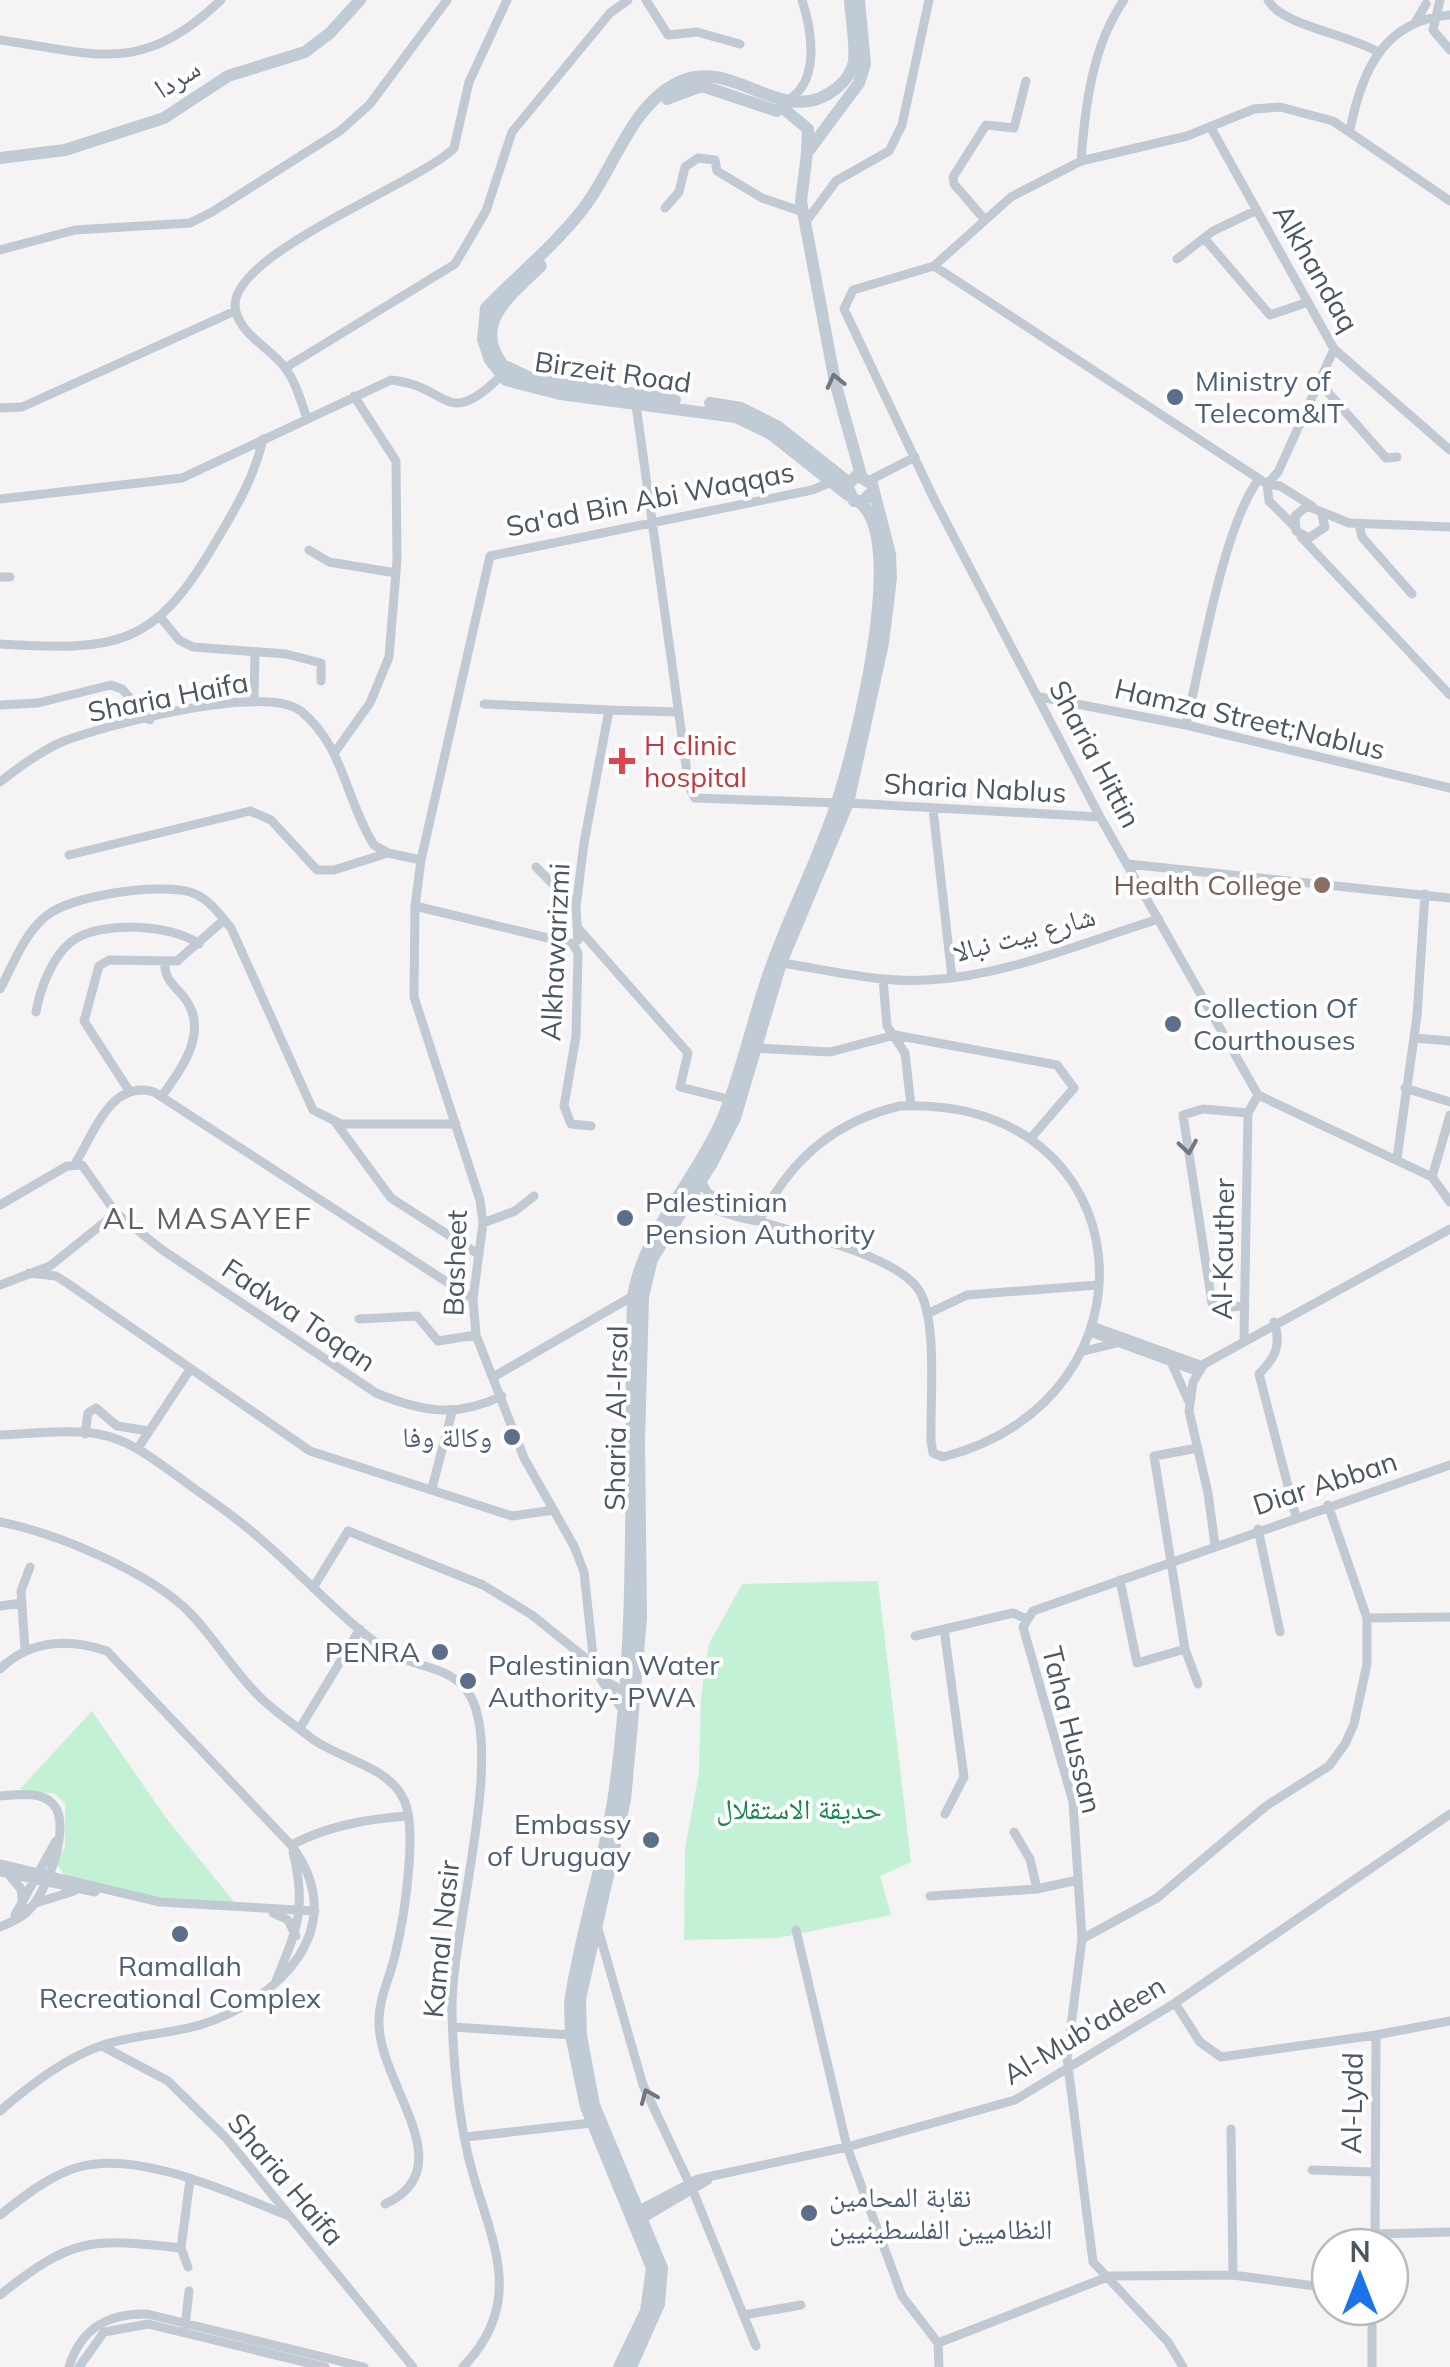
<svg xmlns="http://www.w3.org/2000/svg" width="1450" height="2367" font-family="Mulish,'Noto Naskh Arabic',sans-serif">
<rect width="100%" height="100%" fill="#f5f3f3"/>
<path fill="#c3f1d5" d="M878,1581L911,1862L880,1876L891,1915L778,1938L684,1940L685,1849L699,1773L701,1697L709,1644L742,1584Z
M92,1711L166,1818L239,1908L177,1904L69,1881L55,1862L65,1847V1804L55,1794L20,1789Z"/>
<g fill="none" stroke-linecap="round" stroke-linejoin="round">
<path stroke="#c1cad2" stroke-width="9" d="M646,0L668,35L697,32L740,44
M1268,0C1282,26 1349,34 1378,52
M1440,0L1433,30L1450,50
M1415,23L1426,4
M0,40C98,54 141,76 221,0
M786,101C821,83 812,31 802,0
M1211,128L1334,349L1450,450
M1350,130C1361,73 1383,20 1450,15
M1081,161C1085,107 1092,46 1124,0
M1450,201L1333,121L1280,107L1254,109L1187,136L1081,161L1011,197L934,266L853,290L844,309L934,499L1100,817L1258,1095L1432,1177L1450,1202
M665,208L679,192L685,167L698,158L715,160L717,171L762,198L803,212
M985,220L954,184L953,177L986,125L1014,128L1026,81
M805,223L836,181L889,151L902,125L929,0
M1204,238L1270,315L1308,302
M0,250L75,230L190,223L212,212L340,131L370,104L447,0
M1177,259L1213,231L1257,210
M934,266L1267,484L1280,486L1312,506
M285,368L455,264L486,211L512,132L610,13L628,0
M1319,382L1386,458L1397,457
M636,405L689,787L695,798L837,803
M0,408L22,407L235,311
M307,418C300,399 295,378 281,363C266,346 242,334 236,312C219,257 421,183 454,148L469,82L507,0
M870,480L915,457
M1267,484L1278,472L1334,349
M1267,484L1269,501L1294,526
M0,499L182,478L391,380C451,386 444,431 501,376
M1321,512L1325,527L1309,538L1296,531L1295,516L1307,506L1349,523L1450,527
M1359,524L1362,537L1412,594
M1301,537L1450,695
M309,550L329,562L396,573
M0,577H10
M161,618L179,640L193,647L286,654L321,663V681
M0,644C116,651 154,648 215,543C236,508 254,478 263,439
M1040,697L1186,725L1450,788
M254,701L255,652
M484,704L609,710
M0,705L38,703L111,685L122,689L150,720
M1186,725C1201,663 1223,526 1259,479
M335,752L370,703L389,657L397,560L396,461L354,396
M0,782C19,767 42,750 64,741C107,725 266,682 302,712C344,747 346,801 374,845L388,853L421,860
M848,803L1100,817
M933,809L952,978
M69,855L250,811L271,820L317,870H334L388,853
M1128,864L1450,898
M536,867L576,907
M415,906L573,944
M577,927L688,1053L680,1087L728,1099
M781,963C829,970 879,983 927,980C1007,976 1083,942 1159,919
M883,979L887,1026L905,1053L911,1106
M0,989C13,965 24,934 46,916C71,895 159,883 190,892C209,898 219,914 231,928L313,1110L341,1124H456
M36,1012C40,989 52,957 71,942C98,920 172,924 199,944
M1414,1038L1450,1041
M755,1048L830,1052L895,1035L1057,1065L1074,1088L1031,1138
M1405,1088L1450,1102
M128,1089L84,1021L99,966L109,960L177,961L224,920
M162,1096C182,1068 211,1030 183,996C174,985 164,979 165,963
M900,1106C1145,1095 1170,1399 943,1457L933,1453L931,1441C930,1401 937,1331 922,1296C907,1257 798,1234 759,1221C790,1161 832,1122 900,1106Z
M336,1123L391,1198L478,1254
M591,1126L571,1124L564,1106L576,1036L578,953L573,944L578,940L576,907L584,843L609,710L678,712
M1397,1158L1417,1016L1425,894
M75,1164C94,1133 111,1079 154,1092L473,1299
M1432,1177L1450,1115
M701,1181L708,1193L757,1219
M0,1205L67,1166L82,1165L116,1213L161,1249L376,1393C422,1412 456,1418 502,1396
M684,1208C710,1202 733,1220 759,1221
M483,1223L515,1211L534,1196
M29,1273L56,1276L67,1283L310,1451L512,1516L554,1510
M0,1285L50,1266L116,1213
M1245,1306L1218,1308L1212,1303L1183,1115L1203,1109L1248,1113
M927,1314L967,1295L1098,1285
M359,1319L417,1316L438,1341L476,1335
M1274,1322C1282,1345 1275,1358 1259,1374L1296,1517
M1092,1326L1203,1366
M1090,1332L1199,1372
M1244,1338L1248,1113L1258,1095
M1084,1351L1117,1343
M1172,1364L1188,1400
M495,1376L633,1296
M85,1434L88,1413L96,1408L117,1426L149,1431
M0,1435C31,1434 68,1429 98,1434C132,1440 157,1462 184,1481C204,1496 226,1510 245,1526C294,1565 335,1614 387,1651C414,1669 453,1664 471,1697C504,1760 450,1935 452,2012C453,2057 458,2111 468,2155C486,2233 531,2297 463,2367
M138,1448L189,1371
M1198,1448L1154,1456L1185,1649L1198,1684
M432,1488L452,1412
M0,1522C56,1533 150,1572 190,1613C216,1640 236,1675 263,1700C278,1714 296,1726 311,1738C339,1759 389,1766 404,1800C418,1829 404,1918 396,1951C391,1976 378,1998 379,2024C380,2086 464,2168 385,2204
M1258,1529L1280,1632
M1215,1545L1208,1493L1189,1411L1193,1382L1204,1364L1450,1229
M1120,1580L1137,1663L1185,1649
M313,1588L348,1531L483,1585L532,1615L594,1665
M0,1606L21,1603
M1367,1618L1450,1617
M944,1629L964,1777L945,1814
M915,1636L1013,1613L1027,1619
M25,1649L21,1591L30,1567
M0,1669C30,1640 68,1638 107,1651L291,1845C353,1927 280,2000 200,2025C168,2034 134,2035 103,2045C65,2058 30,2085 0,2111
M602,1681L623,1710
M625,1692L600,1678L594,1665L584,1572L574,1546L524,1458L476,1335L473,1299L483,1223L480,1200L414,997L415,906L421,860L490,556L812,490L829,483
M300,1728L360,1629
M0,1796C17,1795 40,1790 53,1804C73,1825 46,1895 27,1912C20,1919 9,1923 0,1927
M1014,1832L1030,1859L1037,1889
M291,1845C328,1826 366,1819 407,1816
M0,1864L160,1902L315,1911
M0,1872L95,1892
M10,1876L21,1889L23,1906
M930,1896L1037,1889L1078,1880
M36,1903L74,1891
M273,1913L288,1920L296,1936
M15,1915L56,1841
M598,1929L643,2085L693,2191L756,2346
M796,1930L847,2147L902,2296L938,2343
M1082,1939L1157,1898L1266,1806L1329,1766L1345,1744L1354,1724L1367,1664V1618L1328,1505
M276,1981C297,1929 307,1909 293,1852
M1175,2003L1200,2042L1221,2057L1376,2035
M453,2027L571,2035
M102,2046L168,2081L226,2138L413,2367
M1231,2129L1233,2275
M466,2137L592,2123
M1312,2170L1373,2172
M637,2211L698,2179L847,2147L1015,2100L1175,2003L1450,1814
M0,2215C23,2197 50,2175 79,2167C140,2150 233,2194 289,2216
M640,2220L708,2180
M1376,2234L1450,2232
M1375,2247L1376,2035L1450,2021
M188,2267L181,2248L190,2180
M0,2295C72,2237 91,2238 181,2248
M1372,2307V2367
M744,2315L801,2305
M185,2326L189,2291
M69,2367C81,2328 108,2313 147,2314L364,2367
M79,2367L104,2332L148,2324L325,2367
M939,2367L938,2343L1110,2276L1233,2275L1330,2288
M1183,2367L1168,2342L1093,2262L1067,2058L1082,1939L1073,1802L1023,1627L1033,1611L1450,1465"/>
<path stroke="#c1cbd6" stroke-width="12" d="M859,0L865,64L859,83L807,153L801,201L835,382L861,475
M667,99L702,86L777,111L784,102V109L808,129L807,153
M0,158L65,150L164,118L228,76L305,52L330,33L360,0
M541,266C513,293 470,324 503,365L530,378L675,400
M710,403L741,408L777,426L848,482
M848,495L771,434L736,417L560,394L506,380L490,360L483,339L486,308C518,275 554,246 583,209C614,170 630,105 679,82C735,55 784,133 838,87C845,81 852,72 854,61C856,42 851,19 850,0
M619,2367L646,2311L652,2268L586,2107L571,2035L570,2003C580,1933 604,1865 614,1795C638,1630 629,1462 633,1296C645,1229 695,1182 721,1122C742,1074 752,1020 770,970C790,913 819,859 837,802C855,748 909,538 859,502
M631,2367L659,2304L662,2268L594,2105L581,2035L580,1999L625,1800L631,1735L641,1618L639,1442L643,1297L652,1259L712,1163L735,1118L781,963L848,803L883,643L891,578L890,554L872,484L857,475L847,486L854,501H863L872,492"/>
</g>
<defs><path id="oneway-chevron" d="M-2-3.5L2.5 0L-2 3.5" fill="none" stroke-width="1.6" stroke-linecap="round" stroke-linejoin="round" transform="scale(2.5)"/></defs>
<use stroke="#6e7984" href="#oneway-chevron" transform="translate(835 381) rotate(-103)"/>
<g stroke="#6e7983">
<use href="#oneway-chevron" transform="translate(1188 1147) rotate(81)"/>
<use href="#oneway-chevron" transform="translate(648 2096) rotate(-113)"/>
</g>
<g fill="#5c6f8a" stroke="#fff" stroke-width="4">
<circle cx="1175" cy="397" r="10"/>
<circle cx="1173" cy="1024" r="10"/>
<circle cx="625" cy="1218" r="10"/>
<circle cx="512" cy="1437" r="10"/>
<circle cx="440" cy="1652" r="10"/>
<circle cx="468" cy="1681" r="10"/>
<circle cx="651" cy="1840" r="10"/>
<circle cx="180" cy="1934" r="10"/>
<circle cx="809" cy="2213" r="10"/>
</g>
<path fill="#e0444e" stroke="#fff" stroke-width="4" d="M617 746h10v10h10v10h-10v10h-10v-10h-10v-10h10z"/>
<circle fill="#8d6e63" stroke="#fff" stroke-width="4" cx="1322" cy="885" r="10"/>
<g text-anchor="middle" stroke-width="8" stroke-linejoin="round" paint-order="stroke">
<g font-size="28" fill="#4a5661" stroke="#fff">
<text transform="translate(177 78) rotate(-32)" y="10">سردا</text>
<text transform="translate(1316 268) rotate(60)" y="10">Alkhandaq</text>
<text transform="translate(613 372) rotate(8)" y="10">Birzeit Road</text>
<text transform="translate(650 499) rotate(-11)" y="10">Sa'ad Bin Abi Waqqas</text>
<text transform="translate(168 697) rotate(-11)" y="10">Sharia Haifa</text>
<text transform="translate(1250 719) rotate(13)" y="10">Hamza Street;Nablus</text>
<text transform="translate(1095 754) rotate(62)" y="10">Sharia Hittin</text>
<text transform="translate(975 788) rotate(3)" y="10">Sharia Nablus</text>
<text transform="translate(1024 934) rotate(-15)" y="10">شارع بيت نبالا</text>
<text transform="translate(555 952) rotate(-87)" y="10">Alkhawarizmi</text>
<text transform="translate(1223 1249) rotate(-89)" y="10">Al-Kauther</text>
<text transform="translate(455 1263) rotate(-88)" y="10">Basheet</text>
<text transform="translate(299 1315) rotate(34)" y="10">Fadwa Toqan</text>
<text transform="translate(616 1418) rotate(-89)" y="10">Sharia Al-Irsal</text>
<text transform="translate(1325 1483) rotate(-18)" y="10">Diar Abban</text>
<text transform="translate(1072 1730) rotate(76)" y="10">Taha Hussan</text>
<text transform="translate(441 1939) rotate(-84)" y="10">Kamal Nasir</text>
<text transform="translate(1084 2030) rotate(-31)" y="10">Al-Mub'adeen</text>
<text transform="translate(1352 2103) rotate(-89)" y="10">Al-Lydd</text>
<text transform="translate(286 2179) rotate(50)" y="10">Sharia Haifa</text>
</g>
<g font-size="28" fill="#4e5e75" stroke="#fff" text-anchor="start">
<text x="1195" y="391">Ministry of<tspan x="1195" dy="32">Telecom&amp;IT</tspan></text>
<text x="1193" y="1018">Collection Of<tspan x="1193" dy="32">Courthouses</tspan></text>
<text x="645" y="1212">Palestinian<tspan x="645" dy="32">Pension Authority</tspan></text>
<text x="492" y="1447" text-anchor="end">وكالة وفا</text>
<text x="420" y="1662" text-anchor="end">PENRA</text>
<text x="488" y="1675">Palestinian Water<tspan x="488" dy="32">Authority- PWA</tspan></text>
<text x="631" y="1834" text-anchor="end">Embassy<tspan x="631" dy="32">of Uruguay</tspan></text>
<text x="180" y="1976" text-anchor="middle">Ramallah<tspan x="180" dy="32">Recreational Complex</tspan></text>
<text x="829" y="2207">نقابة المحامين<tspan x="829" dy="32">النظاميين الفلسطينيين</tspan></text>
</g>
<g font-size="28" fill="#be3a42" stroke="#fff" text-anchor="start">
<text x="644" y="755">H clinic<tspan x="644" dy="32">hospital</tspan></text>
</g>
<g font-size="28" fill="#785e54" stroke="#fff" text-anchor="end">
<text x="1302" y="895">Health College</text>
</g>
<g font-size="28" fill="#17864f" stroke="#fff">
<text x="799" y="1819">حديقة الاستقلال</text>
</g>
<g font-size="30" letter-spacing="2.5" fill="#5f6368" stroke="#fff">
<text x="208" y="1229">AL MASAYEF</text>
</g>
</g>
<g transform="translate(1360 2277)"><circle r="48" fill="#ffffff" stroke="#b7bbc0" stroke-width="2.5"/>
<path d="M0-8L18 38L0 25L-18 38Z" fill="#1a73e8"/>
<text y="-15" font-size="28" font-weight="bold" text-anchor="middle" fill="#4a5661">N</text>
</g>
</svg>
